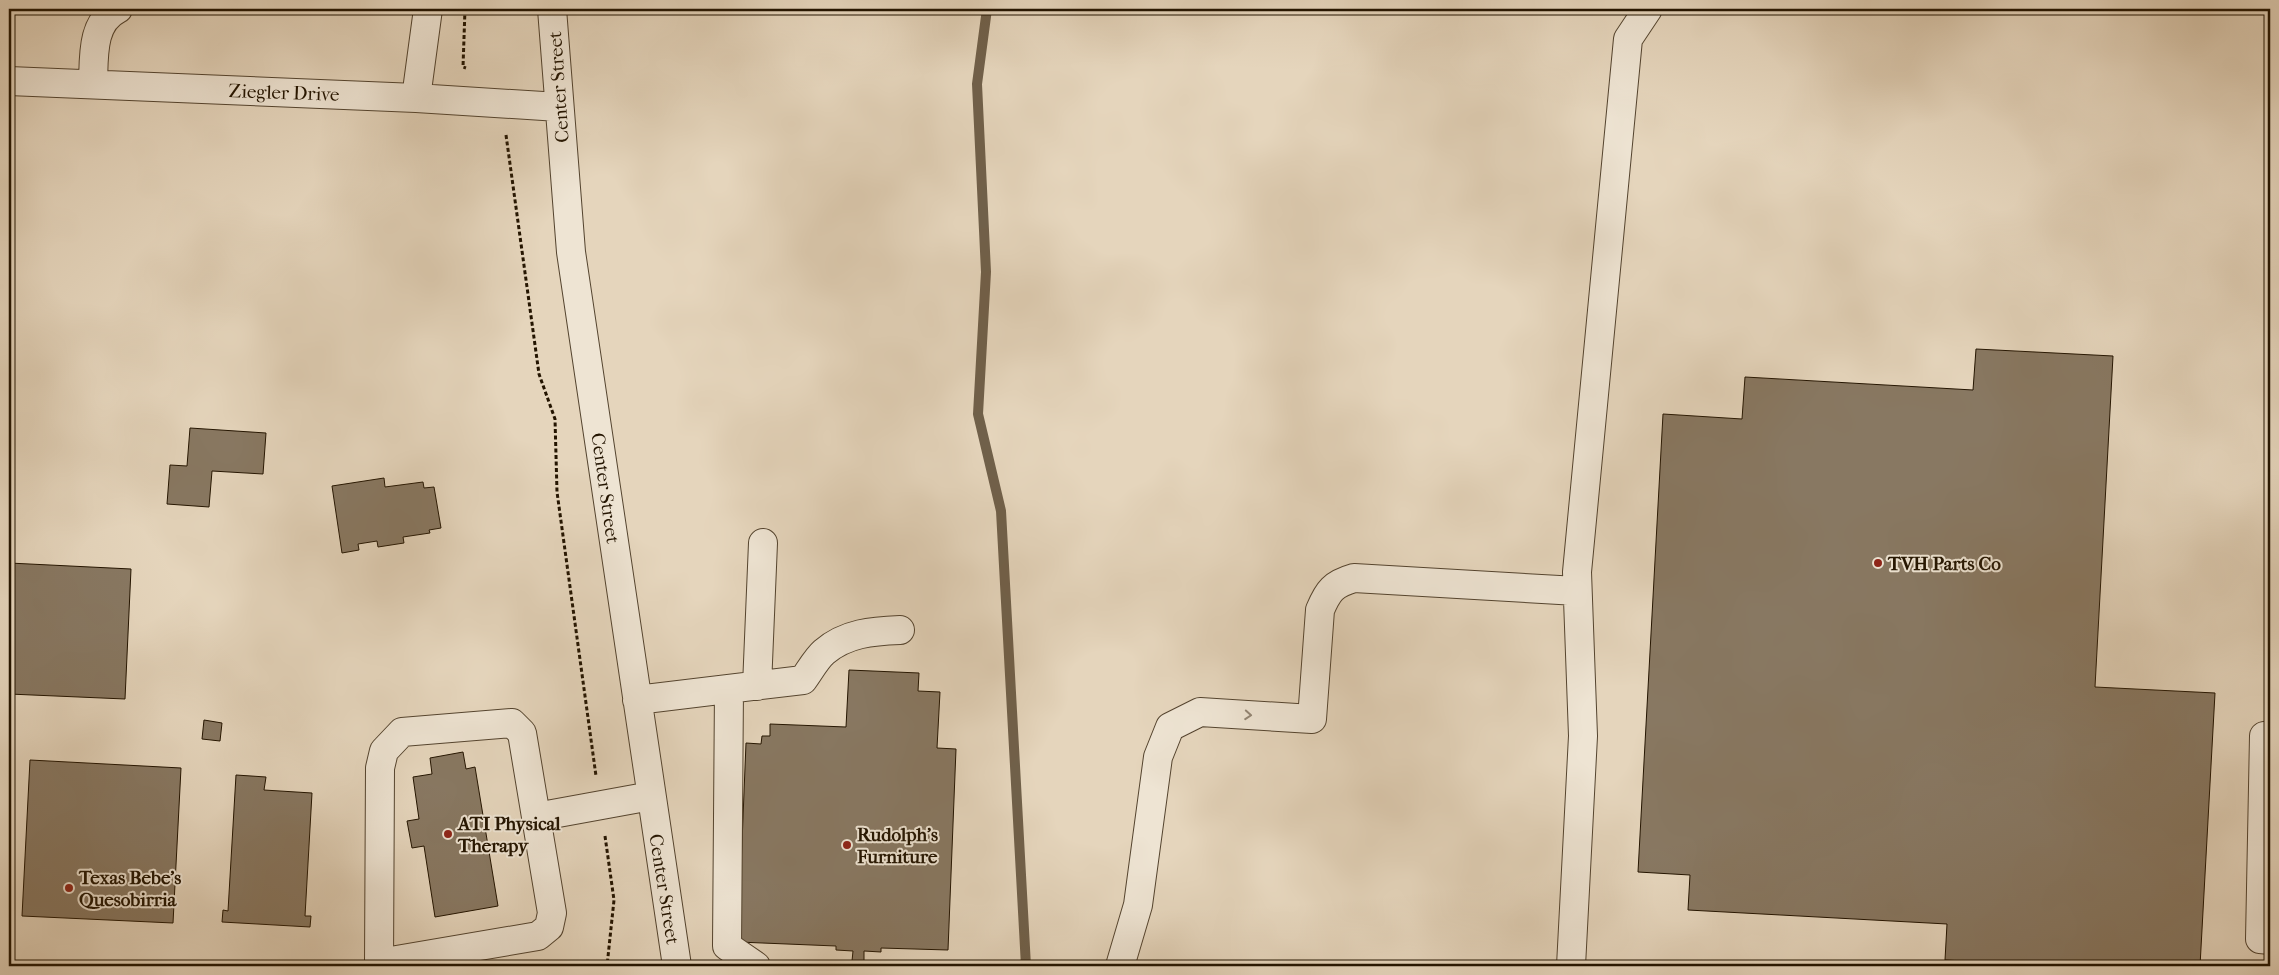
<svg xmlns="http://www.w3.org/2000/svg" width="2279" height="975" font-family="'IM FELL French Canon',serif">
<rect width="100%" height="100%" fill="#e5d5bc"/>
<filter id="stains"><feTurbulence type="fractalNoise" baseFrequency=".004" numOctaves="4"/><feColorMatrix values="0 0 0 0 .2 0 0 0 0 .09 0 0 0 0 .02 0 0 0 .5 -.17"/></filter>
<radialGradient id="worn" r=".72"><stop offset=".6" stop-color="#630" stop-opacity="0"/><stop offset="1" stop-color="#630" stop-opacity=".3"/></radialGradient>
<g fill="none" stroke-linecap="round" stroke-linejoin="round">
<path stroke="#70604a" stroke-width="10" d="M987,9L977,84L986,272L978,414L1001,511L1026,966"/>
</g>
<path fill="#887862" stroke="#231400" d="M1976,349L2113,356L2095,687L2215,693L2200,966H2058L1945,960L1947,924L1688,910L1690,875L1638,872L1663,414L1742,419L1745,377L1973,390Z
M190,428L266,433L263,474L212,471L209,507L167,504L170,465L187,466Z
M384,478L385,487L423,482L424,488L434,487L441,528L429,530L430,533L403,537L404,543L378,547L377,541L358,544L359,550L342,553L332,486Z
M9,563L131,569L125,699L9,694Z
M849,670L919,673L918,691L940,692L937,748L956,749L948,950L881,948V952L864,951V961H852L853,951L836,950V946L738,942L746,743L761,744L762,736H770V724L846,727Z
M204,720L222,723L220,741L202,739Z
M463,752L466,769L475,767L498,906L435,917L424,846L412,848L407,821L419,819L413,777L432,774L430,758Z
M30,760L181,768L173,923L22,916Z
M236,775L266,777L264,790L312,793L305,916H311L310,927L222,922L223,910L228,911Z"/>
<g fill="none" stroke-linecap="round" stroke-linejoin="round">
<defs>
<path id="minor" d="M552,9L571,252L677,966
M9,81L416,98L559,107
M93,84C94,58 91,22 118,9
M416,98L428,9
M757,686L763,543
M729,689L727,946L756,966
M637,700L803,680C809,672 816,659 824,652C846,633 873,631 900,630
M2270,735L2264,736L2260,939L2270,940
M536,817L651,796
M379,963L538,936L549,927L552,913L522,733L512,723L402,732L384,751L380,768L379,963V966
M1120,966L1138,905L1158,757L1170,727L1200,712L1312,719L1320,610C1328,591 1333,584 1354,578L1577,591
M1571,966L1583,736L1577,572L1628,39L1648,9"/>
</defs>
<use href="#minor" stroke="#54442f" stroke-width="30"/>
<path stroke="#231400" stroke-width="3" stroke-dasharray="4 2.5" stroke-linecap="butt" d="M465,9L463,67L466,68
M506,135L539,374L555,419L557,492L596,776
M605,836L614,900L607,966"/>
<use href="#minor" stroke="#eee4d3" stroke-width="28"/>
</g>
<defs><path id="oneway-chevron" d="M-2-3.5L2.5 0L-2 3.5" fill="none" stroke-width="1.6" stroke-linecap="round" stroke-linejoin="round" transform="scale(1.25)"/></defs>
<use stroke="#938674" href="#oneway-chevron" transform="translate(1248 715) rotate(4)"/>
<g fill="#8f2418" stroke="#eee4d3" stroke-width="2">
<circle cx="1878" cy="563" r="5"/>
<circle cx="448" cy="834" r="5"/>
<circle cx="847" cy="845" r="5"/>
<circle cx="69" cy="888" r="5"/>
</g>
<g text-anchor="middle" stroke-width="4" stroke-linejoin="round" paint-order="stroke">
<g font-size="19" fill="#231400" stroke="#eee4d3">
<text transform="translate(558 87) rotate(-94)" y="7">Center Street</text>
<text transform="translate(284 92) rotate(2)" y="7">Ziegler Drive</text>
<text transform="translate(606 488) rotate(82)" y="7">Center Street</text>
<text transform="translate(665 889) rotate(81)" y="7">Center Street</text>
</g>
<g font-size="19" font-weight="bold" fill="#231400" stroke="#eee4d3" text-anchor="start">
<text x="1888" y="570">TVH Parts Co</text>
<text x="458" y="830">ATI Physical<tspan x="458" dy="22">Therapy</tspan></text>
<text x="857" y="841">Rudolph's<tspan x="857" dy="22">Furniture</tspan></text>
<text x="79" y="884">Texas Bebe's<tspan x="79" dy="22">Quesobirria</tspan></text>
</g>
</g>
<rect width="2279" height="975" fill="none" stroke="#e5d5bc" stroke-width="30"/>
<rect x="10" y="10" width="2259" height="955" fill="none" stroke="#231400" stroke-width="2.5"/>
<rect x="15" y="15" width="2249" height="945" fill="none" stroke="#231400"/>
<rect width="100%" height="100%" filter="url(#stains)"/>
<rect width="100%" height="100%" fill="url(#worn)"/>
</svg>
